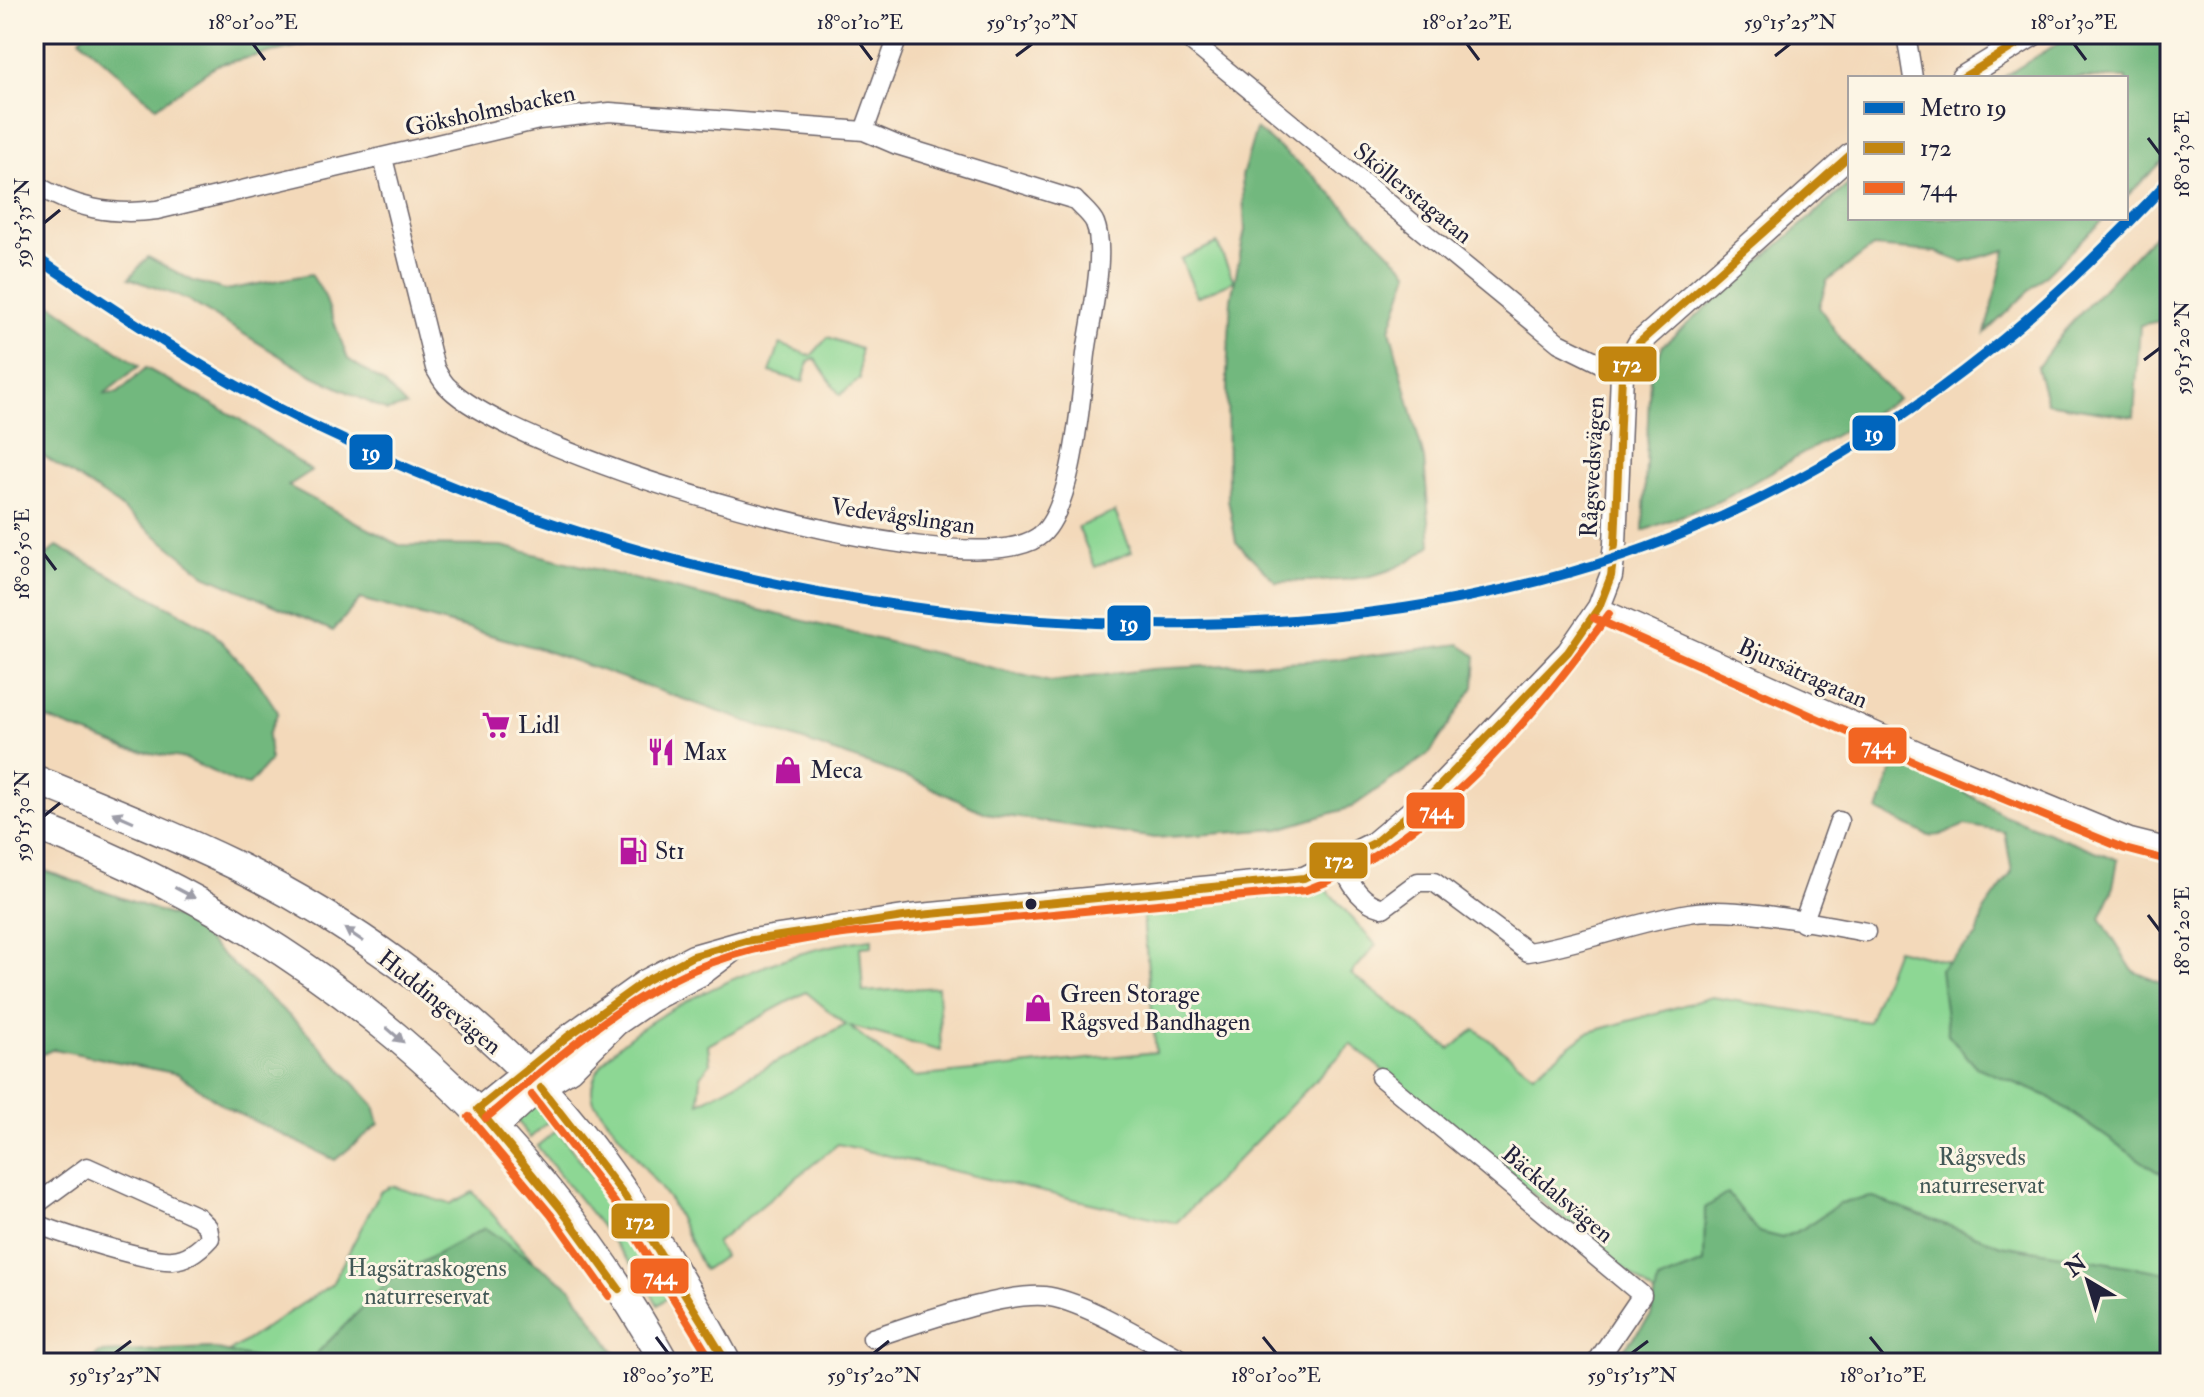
<svg xmlns="http://www.w3.org/2000/svg" width="2204" height="1397" font-family="'IM FELL Double Pica',serif">
<rect width="100%" height="100%" fill="#fcf5e5"/>
<filter id="ink" filterUnits="userSpaceOnUse"><feTurbulence type="fractalNoise" baseFrequency=".0125" numOctaves="2"/><feDisplacementMap in="SourceGraphic" scale="16" xChannelSelector="R" yChannelSelector="G"/><feConvolveMatrix kernelMatrix="1 2 1 2 8 2 1 2 1" color-interpolation-filters="sRGB"/></filter>
<filter id="wash" filterUnits="userSpaceOnUse"><feTurbulence type="fractalNoise" baseFrequency=".006" numOctaves="4" result="noise"/><feDisplacementMap in="SourceGraphic" scale="32" xChannelSelector="R" yChannelSelector="G"/><feGaussianBlur stdDeviation="1.8" result="paint"/><feColorMatrix in="noise" values="0 0 0 0 0 0 0 0 0 0 0 0 0 0 0 0 0 1.4 0 .05"/><feComposite in="paint" operator="in"/></filter>
<g filter="url(#wash)">
<rect width="100%" height="100%" fill="#f3d9ba"/>
<path fill="#8dd794" stroke="#587c68" stroke-width="2" fill-rule="evenodd" d="M1217,243L1234,281L1197,297L1181,259Z
M828,337L860,349V379L840,395L815,359L808,362L803,382L770,372L780,344L811,356Z
M1115,512L1132,552L1095,567L1078,527Z
M1319,881L1376,945L1351,974L1450,1049L1475,1029L1533,1074L1587,1033L1712,997L1868,1022L1896,949L2170,1014V1363H1997L1709,1339L1351,1044L1176,1223L838,1144L716,1243L724,1256L704,1270L671,1202L594,1102C571,1040 753,968 799,954C823,947 847,942 872,939V946L860,947L863,992L938,987L941,1051L849,1026L914,1077L1156,1052L1142,907ZM806,992L846,1025L699,1103L701,1076L710,1063L708,1045Z
M535,1102L549,1121L530,1138L517,1120Z
M557,1130L616,1207L673,1293L658,1305L640,1275L537,1146Z
M392,1186L450,1204L473,1192L602,1340L573,1363H212L332,1284L380,1192Z"/>
<path fill="#72b87e" stroke="#4a6d5c" stroke-width="2" d="M84,34H351L217,65L156,107L80,39Z
M2073,34H2170V154L2126,197V78H2002Z
M1256,129L1314,176L1409,272L1390,329L1424,459L1431,545C1382,587 1337,579 1276,582L1236,542L1228,499L1227,375L1231,299L1245,230L1242,176Z
M1850,183V218H2105L1985,333L2006,250L1962,262L1936,252L1873,247L1827,281L1819,307L1846,346L1898,399L1724,499L1643,531L1650,376L1663,345Z
M2170,217V319L2140,325L2134,417L2047,403L2037,368L2064,331Z
M148,257L193,281L226,290L311,274L324,295L348,359L384,383L406,406L387,411L308,373L186,299L129,278Z
M34,292L139,366L104,394L118,393L146,368L238,418L311,471L288,486L399,545L502,546L1050,682L1151,669L1342,659L1460,644L1476,656L1474,687L1430,753L1352,807L1279,829L1155,838L985,813L915,780L537,648L360,599L333,631L205,575L110,499L34,450Z
M57,546L210,629L257,680L278,712L268,735L270,761L249,785L234,782L186,759L127,749L34,714V566Z
M1896,759L1940,778L2004,815L2118,860L2112,892L2100,918L2133,971L2170,987V1176L2156,1171L2047,1096L1976,1067L1948,1034L1940,969L1977,936L1984,911L2012,872L2005,832L1965,825L1940,835L1929,836L1878,811Z
M34,867L184,920L306,1031L374,1105L379,1124L335,1160L227,1108L178,1074L54,1049L34,1058Z
M1728,1193L1758,1232L1782,1238L1802,1229L1840,1203L1871,1197L2001,1245L2170,1273V1363H1612L1651,1316L1658,1281L1704,1263L1705,1208Z
M485,1228L571,1288L622,1363H307L391,1279Z
M209,1348L276,1363H86L100,1353Z"/>
</g>
<g filter="url(#ink)">
<g fill="none" stroke-linecap="round" stroke-linejoin="round">
<defs>
<path id="minor" d="M1182,34L1559,343L1622,374
M1906,34L1913,78
M383,158L435,368C439,375 443,383 449,388C517,456 959,591 1038,537C1073,514 1081,396 1086,354C1090,321 1107,253 1095,223C1092,215 1081,207 1075,200L897,145L864,131
M34,184C74,208 111,216 157,210L539,120L610,112L864,131L899,34
M1599,607L1926,754L2130,838L2170,848
M1340,863C1351,883 1359,902 1383,908L1418,882H1434L1528,952C1583,943 1635,922 1689,913C1737,905 1817,924 1866,932
M1803,923L1839,821
M1380,1077L1642,1295L1596,1363
M34,1206L87,1167L198,1217L208,1227L210,1238C200,1249 188,1259 173,1260C150,1263 59,1233 34,1223
M872,1338C916,1324 999,1293 1044,1296C1084,1300 1152,1344 1189,1363"/>
<path id="tertiary" d="M1962,78L2034,34
M478,1109L567,1037L645,981L693,956L746,941L910,916L1304,878L1374,843L1430,796L1568,652L1599,607L1611,576L1615,544L1622,374L1639,343L1850,155
M496,1129L541,1088L571,1070L617,1024L652,1000L702,974L735,949"/>
<path id="primary" d="M34,779C103,807 173,835 239,867C350,922 456,999 541,1088C611,1162 679,1273 727,1363
M34,825C304,930 523,1108 665,1363"/>
</defs>
<use href="#minor" stroke="#6b6267" stroke-width="21"/>
<use href="#tertiary" stroke="#6b6267" stroke-width="25"/>
<use href="#primary" stroke="#6b6267" stroke-width="31"/>
<use href="#minor" stroke="#fff" stroke-width="18"/>
<use href="#tertiary" stroke="#fff" stroke-width="22"/>
<use href="#primary" stroke="#fff" stroke-width="28"/>
<defs>
<path id="bus-1" d="M1962,78L2034,34
M541,1088L625,1196L727,1363
M478,1109L567,1037L645,981L693,956L746,941L910,916L1304,878L1374,843L1430,796L1568,652L1599,607L1611,576L1615,544L1622,374L1639,343L1850,155
M478,1109L560,1208L619,1289"/>
<path id="bus-2" d="M1594,618L1921,765L2125,849L2167,860
M532,1095L615,1203L713,1363
M469,1117L551,1215L609,1296
M486,1118C551,1064 614,1004 693,970C776,934 872,932 961,923C1076,912 1191,900 1306,890C1427,847 1535,716 1609,614"/>
</defs>
<use href="#bus-1" stroke="#fcf5e5" stroke-width="14"/>
<use href="#bus-2" stroke="#fcf5e5" stroke-width="14"/>
<use href="#bus-1" stroke="#c2850f" stroke-width="8"/>
<use href="#bus-2" stroke="#f26522" stroke-width="8"/>
<defs>
<path id="metro-1" d="M34,256C125,317 216,380 316,427C591,560 889,628 1194,624C1376,622 1554,593 1721,517C1898,437 2040,321 2170,179"/>
</defs>
<use href="#metro-1" stroke="#fcf5e5" stroke-width="16"/>
<use href="#metro-1" stroke="#0065bd" stroke-width="10"/>
</g>
<defs><path id="oneway-solid" d="M-6-.8H1V-3.2L6.5 0L1 3.2V.8H-6Z" transform="scale(2)"/></defs>
<g fill="#9c9ca7">
<use href="#oneway-solid" transform="translate(123 817) rotate(-156)"/>
<use href="#oneway-solid" transform="translate(185 893) rotate(28)"/>
<use href="#oneway-solid" transform="translate(354 935) rotate(-146)"/>
<use href="#oneway-solid" transform="translate(395 1035) rotate(41)"/>
</g>
</g>
<path fill="none" stroke="#22223b" stroke-width="3" d="M253,44L265,60M860,44L872,60M1467,44L1479,60M2074,44L2086,60M1016,56L1032,44M1775,56L1790,44M2148,138L2160,154M44,223L60,210M2144,360L2160,348M44,554L56,570M44,816L60,803M2148,915L2160,931M656,1337L668,1353M1263,1337L1276,1353M1870,1337L1883,1353M115,1353L131,1341M874,1353L889,1341M1632,1353L1648,1341"/>
<defs>
<symbol id="supermarket-bare" viewBox="-9 -9 18 18"><path d="M-6-5.5h2.5l.6 2H6L4.5 2H-2.5L-4.4-4H-6ZM-1.5 3.2a1.3 1.3 0 1 0 .1 0ZM3 3.2a1.3 1.3 0 1 0 .1 0Z" fill="#b5179e" stroke="#fcf5e5" stroke-width="2.5" paint-order="stroke"/></symbol>
<symbol id="restaurant-bare" viewBox="-9 -9 18 18"><path d="M-5-6h1v4h1v-4h1v4h1v-4h1v5L-1.5 .5V6h-2V.5L-5-1ZM5-6V6H3V1.5H1.5Q1.5-4 5-6Z" fill="#b5179e" stroke="#fcf5e5" stroke-width="2.5" paint-order="stroke"/></symbol>
<symbol id="shop-bare" viewBox="-9 -9 18 18"><path d="M-5-2.5h2.3a2.7 3.5 0 0 1 5.4 0H5L5.5 6h-11ZM-1.5-2.5h3a1.5 2.3 0 0 0-3 0Z" fill="#b5179e" stroke="#fcf5e5" stroke-width="2.5" paint-order="stroke"/></symbol>
<symbol id="fuel-bare" viewBox="-9 -9 18 18"><path d="M-5.5-6h7V0h2V4h1.3V-2.5L3-4.5l.8-.8L6-3V5H2.5V1h-1V6h-7ZM-4.2-4.7v3.2H.2V-4.7Z" fill="#b5179e" stroke="#fcf5e5" stroke-width="2.5" paint-order="stroke"/></symbol>
</defs>
<g fill-rule="evenodd">
<use href="#supermarket-bare" x="476" y="705" width="40" height="40"/>
<use href="#restaurant-bare" x="641" y="732" width="40" height="40"/>
<use href="#shop-bare" x="768" y="750" width="40" height="40"/>
<use href="#fuel-bare" x="613" y="831" width="40" height="40"/>
<use href="#shop-bare" x="1018" y="988" width="40" height="40"/>
</g>
<circle fill="#22223b" stroke="#fcf5e5" stroke-width="3" cx="1031" cy="904" r="7"/>
<g text-anchor="middle" stroke-width="6" stroke-linejoin="round" paint-order="stroke">
<g font-size="24" fill="#22223b" stroke="#fcf5e5">
<text transform="translate(490 110) rotate(-12)" y="8">Göksholmsbacken</text>
<text transform="translate(1413 193) rotate(39)" y="8">Sköllerstagatan</text>
<text transform="translate(1592 467) rotate(-87)" y="8">Rågsvedsvägen</text>
<text transform="translate(903 516) rotate(8)" y="8">Vedevågslingan</text>
<text transform="translate(1803 673) rotate(24)" y="8">Bjursätragatan</text>
<text transform="translate(440 1002) rotate(39)" y="8">Huddingevägen</text>
<text transform="translate(1558 1194) rotate(40)" y="8">Bäckdalsvägen</text>
</g>
<g font-size="24" fill="#22223b" stroke="#fcf5e5" text-anchor="start">
<text x="518" y="733">Lidl</text>
<text x="683" y="760">Max</text>
<text x="810" y="778">Meca</text>
<text x="655" y="859">St1</text>
<text x="1060" y="1002">Green Storage<tspan x="1060" dy="28">Rågsved Bandhagen</tspan></text>
</g>
<g font-size="24" fill="#425856" stroke="#fcf5e5">
<text x="1982" y="1165">Rågsveds<tspan x="1982" dy="28">naturreservat</tspan></text>
<text x="427" y="1276">Hagsätraskogens<tspan x="427" dy="28">naturreservat</tspan></text>
</g>
</g>
<g stroke="#fcf5e5" stroke-width="3">
<rect x="1597" y="345" width="61" height="38" rx="8" fill="#c2850f"/>
<rect x="1851" y="414" width="46" height="38" rx="8" fill="#0065bd"/>
<rect x="348" y="433" width="46" height="38" rx="8" fill="#0065bd"/>
<rect x="1106" y="604" width="46" height="38" rx="8" fill="#0065bd"/>
<rect x="1847" y="726" width="61" height="39" rx="8" fill="#f26522"/>
<rect x="1405" y="791" width="61" height="39" rx="8" fill="#f26522"/>
<rect x="1308" y="841" width="61" height="39" rx="8" fill="#c2850f"/>
<rect x="610" y="1202" width="61" height="38" rx="8" fill="#c2850f"/>
<rect x="629" y="1257" width="61" height="38" rx="8" fill="#f26522"/>
</g>
<g font-size="22" text-anchor="middle" font-weight="bold" fill="#fff">
<text x="1627" y="372">172</text>
<text x="1874" y="441">19</text>
<text x="371" y="460">19</text>
<text x="1129" y="631">19</text>
<text x="1878" y="753">744</text>
<text x="1436" y="818">744</text>
<text x="1339" y="868">172</text>
<text x="640" y="1229">172</text>
<text x="660" y="1284">744</text>
</g>
<rect width="2204" height="1397" fill="none" stroke="#fcf5e5" stroke-width="88"/>
<rect x="1848" y="76" width="280" height="144" fill="#fcf5e5" stroke="#a5a1a1" stroke-width="2"/>
<rect x="1864" y="102" width="40" height="12" fill="#0065bd" stroke="#a5a1a1" stroke-width="2"/>
<text x="1920" y="116" font-size="24" fill="#22223b">Metro 19</text>
<rect x="1864" y="142" width="40" height="12" fill="#c2850f" stroke="#a5a1a1" stroke-width="2"/>
<text x="1920" y="156" font-size="24" fill="#22223b">172</text>
<rect x="1864" y="182" width="40" height="12" fill="#f26522" stroke="#a5a1a1" stroke-width="2"/>
<text x="1920" y="196" font-size="24" fill="#22223b">744</text>
<g transform="translate(2088 1281) rotate(322)" stroke="#fcf5e5" stroke-width="6" paint-order="stroke">
<path d="M0-6L14 30L0 20L-14 30Z" fill="#22223b"/>
<text y="-12" font-size="22" font-weight="bold" text-anchor="middle" fill="#22223b">N</text>
</g>
<rect x="44" y="44" width="2116" height="1309" fill="none" stroke="#22223b" stroke-width="3"/>
<g font-size="20" text-anchor="middle" fill="#22223b">
<text x="253" y="29">18°01'00"E</text>
<text x="860" y="29">18°01'10"E</text>
<text x="1032" y="29">59°15'30"N</text>
<text x="1467" y="29">18°01'20"E</text>
<text x="1790" y="29">59°15'25"N</text>
<text x="2074" y="29">18°01'30"E</text>
<text transform="translate(2182 154) rotate(-90)" y="7">18°01'30"E</text>
<text transform="translate(22 223) rotate(-90)" y="7">59°15'35"N</text>
<text transform="translate(2182 348) rotate(-90)" y="7">59°15'20"N</text>
<text transform="translate(22 554) rotate(-90)" y="7">18°00'50"E</text>
<text transform="translate(22 816) rotate(-90)" y="7">59°15'30"N</text>
<text transform="translate(2182 931) rotate(-90)" y="7">18°01'20"E</text>
<text x="115" y="1382">59°15'25"N</text>
<text x="668" y="1382">18°00'50"E</text>
<text x="874" y="1382">59°15'20"N</text>
<text x="1276" y="1382">18°01'00"E</text>
<text x="1632" y="1382">59°15'15"N</text>
<text x="1883" y="1382">18°01'10"E</text>
</g>
</svg>
